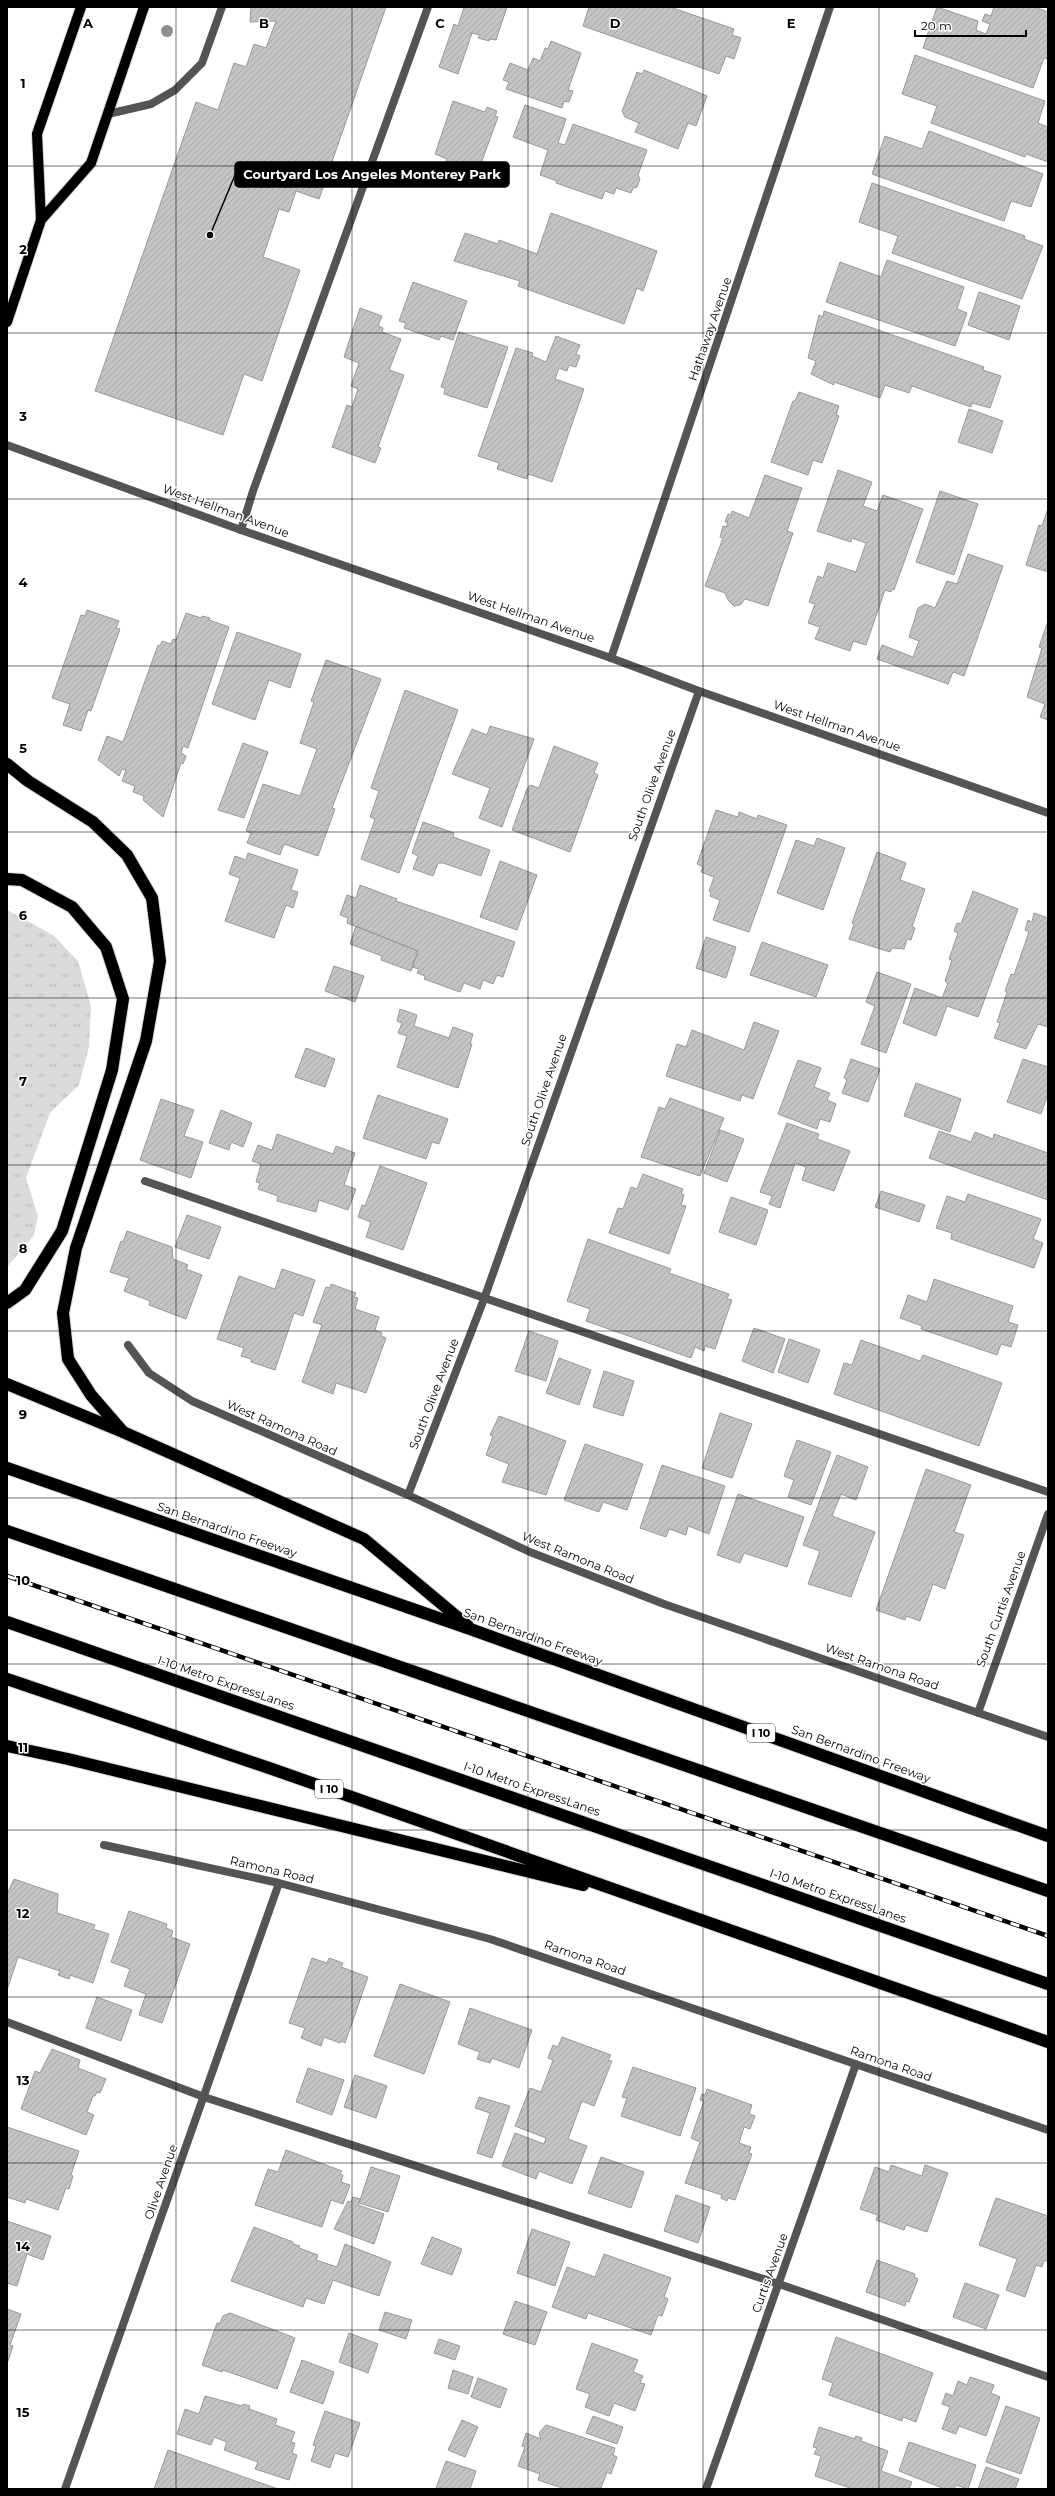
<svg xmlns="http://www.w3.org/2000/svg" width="1055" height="2496" font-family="Montserrat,sans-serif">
<defs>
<pattern id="grass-tufts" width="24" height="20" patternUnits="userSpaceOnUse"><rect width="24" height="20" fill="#dbdbdb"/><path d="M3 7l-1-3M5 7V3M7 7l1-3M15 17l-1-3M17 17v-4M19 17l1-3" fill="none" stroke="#bababa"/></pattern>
<pattern id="building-hatch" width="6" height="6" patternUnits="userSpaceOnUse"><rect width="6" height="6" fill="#c4c4c4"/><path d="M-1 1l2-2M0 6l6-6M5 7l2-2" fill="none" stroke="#a7a7a7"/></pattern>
</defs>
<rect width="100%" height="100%" fill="#fff"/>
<path fill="url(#grass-tufts)" d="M7,910L53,935L78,961L91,1006L89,1047L79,1085L50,1113L26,1178L38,1216L34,1235L7,1267Z"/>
<path fill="url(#building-hatch)" stroke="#989898" d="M251,7H386L319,199L296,191L289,212L279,209L263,257L300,270L262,381L244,374L223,435L95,391L196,102L218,110L234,63L246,67L254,44L266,48L276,21L250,22Z
M464,7H507L496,40L490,39L489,41L478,38L480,35L472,33L458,74L439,67L454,24L458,26Z
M589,7H670L734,29L732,35L741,38L734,59L726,56L719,74L583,26Z
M937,7L978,21L976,30L986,34L990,24L982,21L985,14L991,16L994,7H1035L1048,12V59L1044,58L1033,88L923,48Z
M551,41L581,53L568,90L573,91L569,102L564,101L562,108L506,89L509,82L503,80L510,63L528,70L533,58L540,61L545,48L548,49Z
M915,55L1045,101L1038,123L1048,127V162L1026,154L1025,157L931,123L937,106L902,94Z
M644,70L707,96L696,126L688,123L678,149L635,132L639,123L625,117L622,111L637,72L642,74Z
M453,101L485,112L487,107L497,111L495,116L498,117L479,169L471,167L470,169L446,161L447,159L435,154Z
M525,105L566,119L558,143L565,145L573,124L647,150L638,175L640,179L637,187L633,188L631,193L616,188L614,194L605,191L602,199L556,183L557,181L540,175L548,150L513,137Z
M929,131L1043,174L1031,207L1011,201L1004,221L872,174L885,136L922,149Z
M872,183L1025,236L1024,239L1043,246L1022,299L892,253L898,236L859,222Z
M551,213L657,251L643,291L637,288L624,324L518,286L520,281L454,261L465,233L498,244L499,240L537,254Z
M887,260L964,287L957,309L967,313L955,346L826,302L840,262L881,277Z
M413,282L467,301L453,340L441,336L439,340L404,328L406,323L399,321Z
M979,292L1020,306L1009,340L968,325Z
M360,308L382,316L378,326L383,328L382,332L401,339L389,370L404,375L378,447L381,448L375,463L332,447L347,405L352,407L358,389L351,386L359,363L344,357Z
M824,311L984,367L983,370L1001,376L990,408L972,403L971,407L912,386L909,393L885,385L880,398L834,382V385L811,374L816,361L808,358L819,315L823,317Z
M459,332L508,347L487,408L444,394L445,388L441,387Z
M556,336L580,345L576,354L580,356L576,367L569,365L567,371L559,368L555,379L584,389L552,482L528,474L527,479L497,469L499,463L478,456L516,348L533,353L532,356L546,362Z
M799,392L839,406L836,415L839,416L822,463L813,460L808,475L771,462L793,401H795Z
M969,409L1003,421L992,453L958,442Z
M838,470L872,482L863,506L877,511L883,495L923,509L894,590L892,589L891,592L885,590L866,645L853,641L850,651L815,639L820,627L808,623L815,604L809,602L818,576L823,578L828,563L856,572L866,543L852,538L851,542L817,531Z
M765,475L802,488L787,531L793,533L768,606L745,599L740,605L734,606L728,600L725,593L705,586L723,538L720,537L723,526L726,527L728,522H725L728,514L731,515L732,511L749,518Z
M940,491L978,504L954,575L916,562Z
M1048,508V572L1026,565L1039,525L1042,526Z
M968,554L1003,566L964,676L953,672L948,684L877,659L882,645L913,657L919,641L909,637L918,608L925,604L935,608L947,581L957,584Z
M87,610L119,621L116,628L120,629L91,711L88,710L81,731L63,725L70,704L52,698L81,615L85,616Z
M186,613L201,618L202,616L210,618L209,620L229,627L188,748L183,746L181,753L186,756L183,764L181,763L163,817L143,800L144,796L133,792L135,786L122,781L126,770L122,769L119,776L98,760L107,736L123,742L158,645L160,646L162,641L171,644L173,639L176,640Z
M1048,621V720L1040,717L1045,704L1027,697L1042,648L1039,647Z
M237,632L301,654L290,688L269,680L255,720L212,704Z
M326,660L381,679L332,808L335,809L318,856L284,844L280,855L247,843L251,833L246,831L263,784L300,796L317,749L300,743L314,702L311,701Z
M405,690L458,710L399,873L361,859L375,819L370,817L379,791L371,788Z
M490,726L534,739L502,827L479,818L490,788L452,774L472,729L487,735Z
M243,743L268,752L244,818L218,810Z
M554,746L598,763L594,773L598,775L570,852L512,830L527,789L530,785L539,788Z
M716,810L738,817L739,812L757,819L758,815L787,825L749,932L713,920L720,900L710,896L711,892L709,891L714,877L701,872L703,867L697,864Z
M423,822L454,833L453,837L490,850L481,876L443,863H438L433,876L413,869L418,856L412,853Z
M817,838L845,848L823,910L777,893L796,840L814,846Z
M877,852L906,863L900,880L925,889L912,927L915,928L911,940L907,939L904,949L892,948L890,952L849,939L854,924L852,923Z
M248,853L298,870L291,890L298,892L293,908L286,905L274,938L225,921L240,878L229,874L235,856L246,860Z
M500,861L537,875L517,930L480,917Z
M360,885L397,899L396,901L515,942L503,977L497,975L493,984L483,980L480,989L464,983L460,992L424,979L425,976L417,973L419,969L412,967L418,951L347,923L348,918L340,915L347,895L356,898Z
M973,891L1018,909L978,1017L947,1006L936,1036L903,1023L915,988L942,998L948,983L945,981L952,960L949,959L958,933L954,931L957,923L961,924Z
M1034,913L1048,918V1027L1038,1024L1026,1049L994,1038L1000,1023L997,1022L1007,992L1005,991L1011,974L1014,975L1029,932L1025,930L1028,920L1032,922Z
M356,926L418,951L411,971L381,960L382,956L350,944Z
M706,937L736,947L726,978L696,968Z
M762,942L828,965L816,997L750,975Z
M334,966L364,976L355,1002L325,991Z
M877,972L911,984L886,1053L861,1044L875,1006L866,1002Z
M400,1009L417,1015L414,1026L449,1038L453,1027L473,1034L470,1044H472L458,1088L397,1067L407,1036L398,1033L402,1023L397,1021Z
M754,1022L779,1031L753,1099L742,1095L740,1101L666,1076L677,1044L686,1047L692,1030L744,1050Z
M306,1048L335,1059L325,1087L295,1077Z
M851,1059L880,1069L868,1102L842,1093L847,1080L844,1078Z
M1023,1059L1048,1067V1094L1041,1114L1007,1102Z
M798,1060L821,1068L814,1087L830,1093L827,1100L836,1104L830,1122L820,1119L817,1129L778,1114Z
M916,1083L961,1099L950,1132L904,1116Z
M378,1095L448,1119L439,1144L432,1142L426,1159L363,1138Z
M670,1098L724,1118L700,1176L641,1157L659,1107L665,1109Z
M161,1099L194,1110L184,1136L203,1142L191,1178L140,1160Z
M221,1110L252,1123L243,1147L231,1142L229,1150L209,1143Z
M787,1123L819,1134L817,1139L850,1151L834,1191L802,1180L806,1167L795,1163L780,1208L769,1204L772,1196L760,1192Z
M720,1130L744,1139L727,1182L704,1173Z
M939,1131L971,1142L975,1132L993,1139L994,1134L1048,1153V1200L929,1158Z
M277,1134L333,1154L336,1146L355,1153L344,1185L356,1189L348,1210L319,1200L316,1212L277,1201L278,1196L258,1189L260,1183L256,1182L261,1164L252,1161L258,1145L272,1150Z
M380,1166L427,1183L403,1250L366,1237L371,1222L358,1217L362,1205L365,1206Z
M643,1174L683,1189L681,1194L684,1195L681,1205L686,1206L669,1254L609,1233L618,1208L623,1209L631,1187L637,1189Z
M881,1191L925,1205L919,1222L875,1207Z
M968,1194L1041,1219L1033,1239L1043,1243L1034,1268L951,1239L952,1233L936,1228L947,1196L965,1202Z
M731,1197L768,1210L756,1245L719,1232Z
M187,1215L221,1227L209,1259L175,1247Z
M127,1231L172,1247L173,1259L188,1265L186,1269L202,1275L186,1319L149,1305L150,1301L124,1291L129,1278L110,1272L121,1241L123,1242Z
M588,1239L671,1269L669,1273L729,1294L727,1299L732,1300L715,1349L705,1346L704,1351L695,1347L691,1358L586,1321L590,1309L567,1301Z
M282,1269L315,1280L303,1316L294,1313L275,1370L251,1362V1359L241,1356L244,1348L217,1339L239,1276L275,1289Z
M934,1279L1013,1306L1008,1322L1018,1325L1011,1347L1001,1344L997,1355L921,1329L922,1326L900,1318L908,1295L927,1302Z
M331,1284L356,1293L354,1297L358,1298L355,1309L379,1317L375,1330L382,1333L381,1336L386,1338L366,1393L336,1383L333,1394L302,1382L322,1325L313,1322L326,1287L330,1288Z
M754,1328L785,1339L773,1373L742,1361Z
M529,1331L558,1341L546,1381L515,1371Z
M789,1339L820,1350L808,1383L778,1372Z
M861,1340L920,1361L923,1355L1002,1383L979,1446L834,1394L844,1363L852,1365Z
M559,1358L591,1370L579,1405L546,1393Z
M604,1371L634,1381L623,1416L593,1407Z
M720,1413L752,1424L732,1478L702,1468Z
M499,1416L566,1441L546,1495L502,1482L509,1464L486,1455L493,1436L490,1435Z
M797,1440L831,1452L811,1505L788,1497L794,1480L784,1476Z
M585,1444L643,1464L627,1510L603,1502L599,1512L564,1500Z
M837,1455L868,1467L856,1500L841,1494L832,1516L875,1532L851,1597L808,1584L820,1551L803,1545Z
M662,1465L725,1486L709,1534L688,1526L686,1535L669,1529L666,1537L640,1528Z
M926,1469L971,1485L954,1532L964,1535L945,1589L933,1584L920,1621L906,1616L905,1620L876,1610Z
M738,1494L804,1517L787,1567L744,1553L740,1563L717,1555Z
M14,1879L58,1894L57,1913L95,1925L93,1929L109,1934L93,1983L70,1975L69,1979L58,1975L60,1971L18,1957L7,1990V1894Z
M129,1911L167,1924L166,1928L173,1931L171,1937L190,1944L162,2023L139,2015L146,1994L124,1986L130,1969L111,1962Z
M312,1958L327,1963L329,1958L343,1963L341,1967L368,1977L345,2043L341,2041L340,2043L324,2037L321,2046L301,2038L305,2028L289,2023Z
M400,1984L450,2002L424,2074L374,2056Z
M97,1997L132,2010L121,2041L86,2028Z
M470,2008L532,2030L519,2068L492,2058L490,2063L477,2059L480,2052L458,2044Z
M562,2037L611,2055L608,2060L612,2061L594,2106L582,2101L568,2139L587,2146L572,2184L539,2171L536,2179L502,2166L515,2133L544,2144L546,2138L515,2126L530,2088L541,2092L553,2060L548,2058L553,2045L558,2047Z
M52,2049L80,2060L78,2068L106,2079L100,2093L97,2092L95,2096H93L87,2112L94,2115L86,2135L21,2109L35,2071L40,2073Z
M633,2067L696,2088L680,2136L621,2116L627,2098L622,2097Z
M308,2068L344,2080L332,2115L296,2102Z
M355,2075L387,2086L376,2118L344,2107Z
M707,2089L752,2105L749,2114L755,2116L750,2129L744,2127L739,2143L751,2147L749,2153L752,2154L735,2200L728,2198L727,2201L721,2198L722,2195L685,2183L700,2142L691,2138L704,2101L700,2100L702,2094L705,2095Z
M479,2097L510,2106L492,2158L477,2153L490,2113L475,2108Z
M7,2127L79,2151L71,2175L73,2176L69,2189L66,2188L58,2210L26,2199L25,2203L7,2197Z
M286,2150L342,2171L340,2174L343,2175L341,2182L350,2185L343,2204L331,2200L322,2227L255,2205L268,2169L278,2172Z
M601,2157L644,2172L631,2208L588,2193Z
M891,2165L922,2176L925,2165L948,2173L927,2232L906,2225L904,2230L876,2220L878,2215L860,2209L875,2167L889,2172Z
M371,2167L400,2176L388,2212L359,2203Z
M676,2195L710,2207L698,2243L664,2231Z
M353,2197L360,2199L358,2205L384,2214L374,2244L334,2229L348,2201L351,2202Z
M996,2198L1048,2216V2262L1044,2260L1042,2267L1036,2265L1025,2297L1006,2290L1017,2259L979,2245Z
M7,2221L51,2236L43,2260L27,2254L17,2286L7,2283Z
M254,2227L293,2242V2244L300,2246L299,2248L318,2255L316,2260L337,2267L345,2244L391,2262L379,2296L333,2280L324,2304L306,2298L303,2307L231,2281Z
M532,2229L570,2242L555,2286L517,2273Z
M432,2237L462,2249L452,2275L421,2264Z
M604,2254L671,2278L664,2297L668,2299L662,2316L658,2315L651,2335L588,2313L586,2319L552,2307L567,2267L595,2277Z
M877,2260L915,2274L914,2277L918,2279L909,2302L906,2301L905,2306L866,2292Z
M965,2283L999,2295L986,2329L953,2317Z
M515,2301L547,2312L535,2345L503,2334Z
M7,2309L21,2314L10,2345L13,2346L7,2364Z
M385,2312L412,2320L406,2339L379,2330Z
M230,2313L295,2338L277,2389L223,2370L222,2372L202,2365L217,2323H220L223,2316Z
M349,2333L378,2344L368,2373L339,2362Z
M836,2337L933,2373L916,2422L903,2417L902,2421L829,2395L833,2383L822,2379Z
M439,2339L460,2346L455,2360L434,2353Z
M592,2343L638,2360L633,2372L643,2376L640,2383L645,2384L635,2411L614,2403L609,2416L585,2407L590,2394L576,2389Z
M302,2360L334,2372L323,2404L290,2392Z
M453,2370L473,2377L468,2394L448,2388Z
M970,2377L994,2385L991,2393L1000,2397L986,2436L959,2426L956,2434L942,2429L950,2407L942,2404L946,2393L953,2396L958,2381L967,2385Z
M478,2378L507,2389L500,2408L471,2397Z
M205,2396L242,2406L243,2404L250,2406L249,2409L277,2419L275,2425L295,2432L291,2442L295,2443L292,2453L297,2455L289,2480L255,2469L258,2462L224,2450L227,2442L214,2437L211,2445L177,2434L185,2409L199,2414Z
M1006,2406L1040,2418L1021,2474L986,2462Z
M325,2411L360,2423L348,2457L335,2453L330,2468L311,2461L316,2446L313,2445Z
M593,2416L623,2427L617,2444L586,2433Z
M462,2420L478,2427L465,2457L448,2450Z
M546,2425L615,2448L613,2455L617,2457L611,2474L607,2472L601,2488L565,2489L538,2480L540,2474L518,2466L525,2447L522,2446L526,2433L541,2439L539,2433Z
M819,2427L855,2439L856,2436L862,2438L861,2441L888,2451L881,2471L912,2482L909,2489H853L815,2476L821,2456L814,2454L817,2448L813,2447Z
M909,2442L976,2465L968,2489L956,2485L954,2489H945L899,2471Z
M168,2450L278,2489H154Z
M446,2461L476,2471L470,2489L436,2488Z
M986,2467L1019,2479L1015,2489H978Z"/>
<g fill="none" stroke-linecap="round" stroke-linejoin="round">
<defs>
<path id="primary" d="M41,220L91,163L144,7
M7,322L41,220L37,134L81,7"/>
<path id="motorway" d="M7,764L28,781L93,822L127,855L152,898L160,961L146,1041L76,1248L63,1313L68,1359L91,1395L123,1432
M7,879L22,880L72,907L106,947L123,999L112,1070L62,1231L25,1290L7,1303
M7,1384L123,1432L364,1539L468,1626
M7,1468L473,1630L1048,1836
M7,1531L1048,1891
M7,1622L1048,1984
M7,1679L272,1769L1048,2042
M7,1746L68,1759L583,1885"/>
</defs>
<use href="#primary" stroke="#dbdbdb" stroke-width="12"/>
<use href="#motorway" stroke="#dbdbdb" stroke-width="14"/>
<path stroke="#545454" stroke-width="8" d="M108,114L151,104L175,90L202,63L222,7
M241,530L253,491L428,7
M145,1181L1048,1492
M7,2022L204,2097L779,2284L1048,2377"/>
<path stroke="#545454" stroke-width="8" d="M611,658L830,7
M128,1345L149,1373L192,1401L408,1495L530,1552L664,1604L1048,1737
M408,1495L484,1299L699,691
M978,1713L1048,1514
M104,1845L279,1883L490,1939L1048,2130
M65,2489L279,1883
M706,2489L856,2064"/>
<path stroke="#545454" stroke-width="8" d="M7,445L241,530L611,658L699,691L1048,813"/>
<use href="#primary" stroke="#000" stroke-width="10"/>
<use href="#motorway" stroke="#000" stroke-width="12"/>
<defs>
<path id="rail" d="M7,1576L1048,1936"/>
</defs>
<use href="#rail" stroke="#000" stroke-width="4.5"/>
<use href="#rail" stroke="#fff" stroke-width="3" stroke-dasharray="9" stroke-linecap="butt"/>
</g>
<circle fill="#8e8e8e" cx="167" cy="31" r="6"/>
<path fill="none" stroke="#000" stroke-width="1" stroke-opacity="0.55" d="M176,7V2489M352,7V2489M528,7V2489M703,7V2489M879,7V2489M7,166H1048M7,333H1048M7,499H1048M7,666H1048M7,832H1048M7,998H1048M7,1165H1048M7,1331H1048M7,1498H1048M7,1664H1048M7,1830H1048M7,1997H1048M7,2163H1048M7,2330H1048"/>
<g text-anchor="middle" stroke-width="3" stroke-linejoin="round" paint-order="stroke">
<g fill="#fff" stroke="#4c4c4c" stroke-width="1">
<rect x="747" y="1724" width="28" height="18" rx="3"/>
<rect x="315" y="1780" width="28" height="18" rx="3"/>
</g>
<g font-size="11" font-weight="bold" fill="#000">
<text x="761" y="1737">I 10</text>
<text x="329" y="1793">I 10</text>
</g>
<g font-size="12" fill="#000" stroke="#fff">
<text transform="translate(710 329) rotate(-71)" y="4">Hathaway Avenue</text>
<text transform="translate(226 511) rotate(20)" y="4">West Hellman Avenue</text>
<text transform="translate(531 617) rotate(19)" y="4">West Hellman Avenue</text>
<text transform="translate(837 726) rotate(19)" y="4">West Hellman Avenue</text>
<text transform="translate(652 785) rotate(-70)" y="4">South Olive Avenue</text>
<text transform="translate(544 1090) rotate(-71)" y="4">South Olive Avenue</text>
<text transform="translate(434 1394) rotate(-69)" y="4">South Olive Avenue</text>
<text transform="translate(282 1428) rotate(24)" y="4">West Ramona Road</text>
<text transform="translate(227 1530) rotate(19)" y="4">San Bernardino Freeway</text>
<text transform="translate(578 1558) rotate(22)" y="4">West Ramona Road</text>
<text transform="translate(1001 1609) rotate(-70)" y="4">South Curtis Avenue</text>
<text transform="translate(533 1637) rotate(20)" y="4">San Bernardino Freeway</text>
<text transform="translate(882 1667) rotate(19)" y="4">West Ramona Road</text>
<text transform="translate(226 1683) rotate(19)" y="4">I-10 Metro ExpressLanes</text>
<text transform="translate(861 1754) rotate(20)" y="4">San Bernardino Freeway</text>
<text transform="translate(532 1789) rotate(19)" y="4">I-10 Metro ExpressLanes</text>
<text transform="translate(272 1870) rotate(13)" y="4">Ramona Road</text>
<text transform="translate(838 1896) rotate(19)" y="4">I-10 Metro ExpressLanes</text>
<text transform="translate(585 1958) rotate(19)" y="4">Ramona Road</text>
<text transform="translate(891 2064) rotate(19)" y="4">Ramona Road</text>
<text transform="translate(161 2182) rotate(-71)" y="4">Olive Avenue</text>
<text transform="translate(770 2273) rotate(-70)" y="4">Curtis Avenue</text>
</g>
</g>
<g font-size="13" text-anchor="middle" font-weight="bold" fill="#000" stroke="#fff" stroke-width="3" stroke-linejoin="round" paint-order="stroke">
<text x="88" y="28">A</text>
<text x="264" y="28">B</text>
<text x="440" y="28">C</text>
<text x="615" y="28">D</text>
<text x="791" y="28">E</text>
<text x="23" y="88">1</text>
<text x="23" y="254">2</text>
<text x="23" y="421">3</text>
<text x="23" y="587">4</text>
<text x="23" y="753">5</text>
<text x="23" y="920">6</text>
<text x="23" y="1086">7</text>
<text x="23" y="1253">8</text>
<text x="23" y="1419">9</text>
<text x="23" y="1585">10</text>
<text x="23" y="1752">11</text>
<text x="23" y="1918">12</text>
<text x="23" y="2085">13</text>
<text x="23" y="2251">14</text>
<text x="23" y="2417">15</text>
</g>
<path fill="none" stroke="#000" stroke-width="1.5" d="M210 235L235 175"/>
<circle fill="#000" stroke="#fff" stroke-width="1.5" cx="210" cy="235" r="4"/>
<rect fill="#000" stroke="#000" stroke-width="1.5" x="235" y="162" width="274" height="25" rx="4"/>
<g font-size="13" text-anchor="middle" font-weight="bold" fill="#fff">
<text x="372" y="179">Courtyard Los Angeles Monterey Park</text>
</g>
<rect width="1055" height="2496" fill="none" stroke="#000000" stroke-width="16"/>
<path d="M915 30v6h111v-6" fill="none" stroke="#000000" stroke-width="2"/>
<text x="921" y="30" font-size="12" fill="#000000" stroke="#ffffff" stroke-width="3" paint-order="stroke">20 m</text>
</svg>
